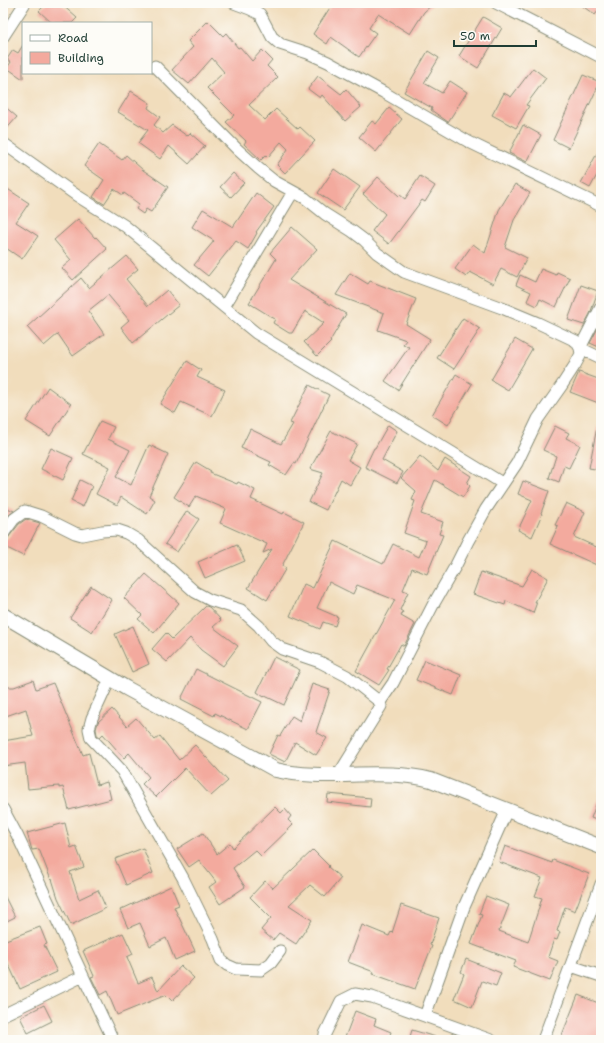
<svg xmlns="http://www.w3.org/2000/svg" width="604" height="1043" font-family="'Shantell Sans',sans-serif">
<rect width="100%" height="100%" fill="#fdfcf7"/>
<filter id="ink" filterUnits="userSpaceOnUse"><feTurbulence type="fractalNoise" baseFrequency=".025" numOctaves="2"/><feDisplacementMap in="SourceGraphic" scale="8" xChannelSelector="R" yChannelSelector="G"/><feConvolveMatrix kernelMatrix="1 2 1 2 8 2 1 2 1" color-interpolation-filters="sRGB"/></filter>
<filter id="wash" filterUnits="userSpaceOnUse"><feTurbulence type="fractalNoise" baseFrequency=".012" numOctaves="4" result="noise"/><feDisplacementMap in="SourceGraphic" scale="16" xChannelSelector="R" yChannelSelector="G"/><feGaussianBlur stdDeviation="0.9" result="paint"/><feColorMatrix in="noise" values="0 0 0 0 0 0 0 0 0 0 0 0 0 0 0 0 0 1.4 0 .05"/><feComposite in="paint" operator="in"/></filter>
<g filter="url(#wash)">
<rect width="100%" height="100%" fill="#f1ddbc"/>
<g id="blocks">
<path fill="#f3aa9e" d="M47,3H60L77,18L72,23H52L39,11Z
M333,3H434L424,12L410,34L378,14L369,28L376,33L359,57L331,37L327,44L313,34Z
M578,3H601V7L595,15Z
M483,17L502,28L478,68L459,56Z
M208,21L223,36L226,33L238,48L240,47L252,61L262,50L272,60L267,66L278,77L249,105L265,120L276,109L298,129L300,127L315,141L285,173L277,165L288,149L281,142L268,157L266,155L261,160L244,144L246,141L226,122L234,115L207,88L224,72L212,58L189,84L172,70L193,47L188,41Z
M23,45V79L7,68L11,62L7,59L13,50L18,53Z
M428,51L439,58L424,83L442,93L450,81L467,92L448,122L431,110L432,108L404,92Z
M533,68L546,78L526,105L529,106L516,128L492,115L504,93L511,97Z
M583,75L600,82L569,148L553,140Z
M318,76L341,94L346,89L361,107L345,121L322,95L320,98L308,89Z
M131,91L150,103L148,108L160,117L154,125L163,133L172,125L187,136L190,133L205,146L189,164L169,146L160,159L138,143L148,130L118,112Z
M3,105L17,117L3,133Z
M389,108L402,119L376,152L359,137L372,121L376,124Z
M523,125L541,135L527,162L509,153Z
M99,144L122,160L126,155L143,170L168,187L151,212L146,209L143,214L136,209L139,204L124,193L123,195L114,189L104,204L93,197L104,180L84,166Z
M601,146V177L597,175L590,188L581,183Z
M334,169L360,187L343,210L318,193Z
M233,173L244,183L231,197L220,187Z
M420,176L435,186L425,202L422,200L389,244L372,231L385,214L363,194L378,177L399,196L400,195L405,199Z
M515,184L530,193L514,220L505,247L527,258L517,277L501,269L493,284L470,272L466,277L455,269L473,244L485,253L499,210Z
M3,186L29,203L16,222L38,236L22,259L3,246Z
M256,193L274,207L256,232L257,233L248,249L236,241L208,276L194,265L214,241L192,227L203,209L233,227Z
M78,219L95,238L96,237L107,249L73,280L62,268L71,260L54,240Z
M292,227L317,249L289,280L346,314L330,341L331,342L317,356L304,342L324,323L305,311L292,333H289L273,323L275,319L249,303L276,259L270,253Z
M127,256L138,269L126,279L148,306L167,290L179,305L133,343L121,327L129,320L108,295L88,311L104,334L73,356L58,334L44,346L27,327L81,278L89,288Z
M541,269L556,275L557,272L570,278L556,307L540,299L537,306L527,301L531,292L516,285L520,275L535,282Z
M350,273L368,284L370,281L416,299L406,324L430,339L398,390L385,381L409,347L403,344L406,340L378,330L384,313L336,295Z
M581,285L598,291L590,314L584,325L568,320Z
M463,318L480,329L454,369L437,358Z
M598,328L601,329V348L590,343Z
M515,339L532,349L508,390L491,380Z
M187,361L201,370L197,377L225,390L212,416L181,402L175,413L160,404Z
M579,372L601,380V404L570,392Z
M456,374L472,384L448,425L432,415Z
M309,385L329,395L296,464L294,463L286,475L269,465L271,462L241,448L250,429L281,444L293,424L290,423Z
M48,387L71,404L50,436L26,421Z
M100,421L114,427L108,439L130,450L116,477L131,485L149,445L168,454L149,496L155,500L147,514L121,497L117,505L96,494L110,467L83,454Z
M388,425L397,431L382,460L403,472L397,483L365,467L374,448H375Z
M555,426L569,433L566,438L580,445L569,468L564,466L559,482L549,478L556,456L543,450Z
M597,427L601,428V470L589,468Z
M331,431L357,444L348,460L360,467L350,485L341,479L326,510L309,502L323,473L310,469Z
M51,448L73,458L63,480L41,469Z
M420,456L438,471L445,459L471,476L467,483L470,486L463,497L435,480L421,514L443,522L439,534L443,535L427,574L412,568L403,590L408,592L400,610L403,612L401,616L415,624L404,646L401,644L387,669L389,670L379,685L356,671L395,600L357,585L353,594L329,582L317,608L338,617L335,626L323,622L320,629L290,616L304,584L313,588L335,541L383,564L393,544L419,557L426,541L404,533L415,501L412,500L416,491L401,478Z
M196,462L211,471L210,473L237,484L238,482L255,490L251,499L283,514L284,512L304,522L282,566L286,568L267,600L248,588L272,549L263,553L267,544L220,523L226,509L196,496L189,507L174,497Z
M80,480L92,486L83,507L71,501Z
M523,481L549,491L541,513L542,514L532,537L518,530L532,500L518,494Z
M566,503L585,512L574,537L601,549V567L550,544L558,526L555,525Z
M3,506L14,511L9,515L3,522Z
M187,511L199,519L177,552L165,544Z
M26,519L40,523L23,556L3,546V541L8,538L19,524Z
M237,545L245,561L205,578L198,562Z
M532,569L548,578L535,602H537L533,613L506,601L505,605L473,594L481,572L522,586Z
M146,574L179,603L154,633L138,619L142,615L124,598Z
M91,586L112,600L92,632L70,618Z
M206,606L209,607L221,620L213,627L238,646L223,666L201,650L190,638L167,662L152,649L166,633L172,639Z
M133,626L149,664L132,672L115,634Z
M274,657L300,670L284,705L265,696L264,697L257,692Z
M425,660L461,675L453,695L416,680Z
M196,669L262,702L248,729L215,713L214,716L181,699Z
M33,680L36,689L53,683L83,755L89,753L97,785L107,782L111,799L69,810L63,787L59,788V786L28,789L25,763L3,766V741L33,736L26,709L3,717V687H14Z
M312,684L330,690L316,732L327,738L316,755L295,742L285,762L269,754L278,735L280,736L292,716L300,721Z
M112,709L127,726L136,718L155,740L160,736L179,760L195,745L228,781L211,796L185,768L156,797L142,784L149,777L129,753L124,758L103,734L100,737L97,735L96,729L98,722Z
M328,794L371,798L370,807L327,802Z
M600,794H601V822L591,818Z
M275,807L281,813L285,809L291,816L288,820L293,825L261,856L255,850L233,868L245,887L220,904L209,887L216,882L199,860L189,867L177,849L203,833L217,854L230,843L233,848Z
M65,823L71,848L76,846L84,867L70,872L79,899L98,890L106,908L71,925L58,898L52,879L51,880L39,849L32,850L27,833Z
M505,846L552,863L553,860L589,874L575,911L565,907L557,931L560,932L557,940L554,939L548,957L558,961L550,981L513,967L516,961L471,944L482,915L479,914L486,896L509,905L499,931L528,942L542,898L535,896L542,878L499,862Z
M143,848L153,873L126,885L115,859Z
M313,850L329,866L328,867L341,878L325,897L310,885L289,905L312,920L296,944L279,933L273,940L261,930L271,918L250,897L265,881L273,888Z
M171,886L179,905L174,907L195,951L175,960L166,938L150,946L140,923L128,928L120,910Z
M3,893L15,917L3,923Z
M401,905L439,918L430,945L432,946L415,989L373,974L374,972L348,962L362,925L389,936L391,932L392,933Z
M40,927L47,944L44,945L57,972L20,989L6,959L3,960V941Z
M123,933L133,954L127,957L138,983L152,977L158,991L181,966L194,978L172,1001L166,995L117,1015L107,991L100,995L91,977L94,976L83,951Z
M466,959L501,973L496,986L482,981L472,1007L454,999L464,974L461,972Z
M578,995L601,1004V1040H560Z
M44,1005L52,1021L28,1033L20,1017Z
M355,1011L376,1019L374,1025L391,1032L388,1040H344Z
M412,1030L439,1038L438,1040H409Z"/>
</g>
</g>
<g filter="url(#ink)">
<use href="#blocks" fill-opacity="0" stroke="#888d78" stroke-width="1"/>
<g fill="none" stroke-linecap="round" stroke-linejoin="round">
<defs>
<path id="minor" d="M234,3L250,9L260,14L272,37L280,44L308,53L328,62L383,92L469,142L601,206
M496,3L601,57
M3,37L25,3
M155,66L237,149L258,168L274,181L305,198L325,214L352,231L364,240L377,253L404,272L502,308L538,323L576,341L580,348L601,358
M3,143L76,195L125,226L256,333L502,483
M224,307L293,192
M3,534L14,519L25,511L41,516L75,533L82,535L102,531L117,530L126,533L138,540L195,592L210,600L241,610L259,626L271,641L282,649L320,662L347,676L380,702
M110,679L92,718L89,729L91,738L122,771L183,878L213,939L221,960L227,965L236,969L261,970L271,963L280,951
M339,774L381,706L380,702L393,683L433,605L456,565L468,541L486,509L517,463L538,419L562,385L575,365L581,354L580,348L601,307
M3,809L17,835L113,1040
M571,966L601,976
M3,1015L83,976
M425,1016L464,907L507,810
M324,1040L325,1034L341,1001L355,994L372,997L491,1040
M543,1040L601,884"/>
<path id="tertiary" d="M3,615L126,688L276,770C326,782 380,767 431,780L601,847"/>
</defs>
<use href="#minor" stroke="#888d78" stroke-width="13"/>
<use href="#tertiary" stroke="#888d78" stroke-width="16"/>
<use href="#minor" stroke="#fff" stroke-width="11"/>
<use href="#tertiary" stroke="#fff" stroke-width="14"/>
</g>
</g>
<rect width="604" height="1043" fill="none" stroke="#fdfcf7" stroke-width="16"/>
<rect x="22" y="22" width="130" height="52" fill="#fdfcf7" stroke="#a4b0a9"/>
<rect x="30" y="35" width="20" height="6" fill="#ffffff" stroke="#a4b0a9"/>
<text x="58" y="42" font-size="12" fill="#1f3d34">Road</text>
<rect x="30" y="52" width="20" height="12" fill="#f3aa9e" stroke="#a4b0a9"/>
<text x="58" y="62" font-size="12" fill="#1f3d34">Building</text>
<path d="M454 40v6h82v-6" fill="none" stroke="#1f3d34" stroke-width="2"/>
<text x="460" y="40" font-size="12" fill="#1f3d34" stroke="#fdfcf7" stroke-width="3" paint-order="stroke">50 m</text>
</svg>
